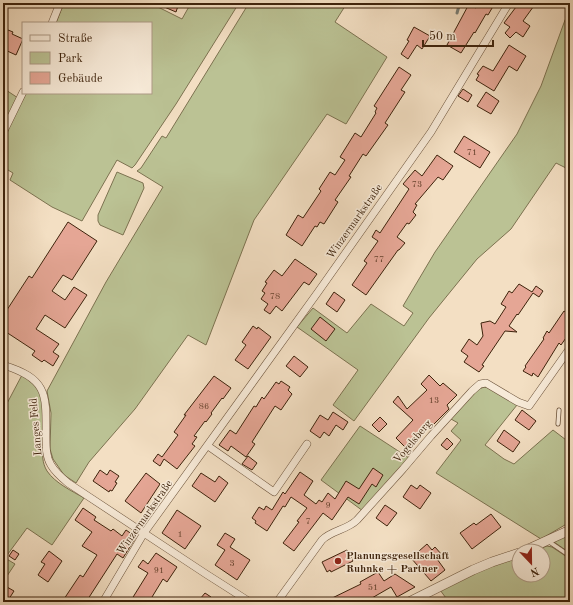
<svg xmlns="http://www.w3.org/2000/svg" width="573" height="605" font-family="'Old Standard TT',serif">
<rect width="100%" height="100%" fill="#f3dfc3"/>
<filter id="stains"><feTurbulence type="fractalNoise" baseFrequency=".005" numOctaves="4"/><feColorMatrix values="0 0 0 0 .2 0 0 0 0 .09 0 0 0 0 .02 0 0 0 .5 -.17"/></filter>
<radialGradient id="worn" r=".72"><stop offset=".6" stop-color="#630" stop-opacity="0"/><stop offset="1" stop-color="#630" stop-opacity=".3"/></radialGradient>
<path fill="#bbc294" stroke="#7c7250" d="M64,3H150L182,19L191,3H239L176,104L135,165L132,168L117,160L82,221L52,207L10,180L13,173L3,167V137L26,93H151V23H56Z
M249,3H347L335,22L387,57L346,124L327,114L254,220L206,345L188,335L135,409L89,462L76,483L64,475L53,459L50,449L51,413L47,391L106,282L163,187L137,171L141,168L162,136L166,138Z
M570,13V170L556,163L511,229L477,259L429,318L354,421L333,405L358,370L297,327L313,308L347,333L371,304L404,326L413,313L403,306L435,252L517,134L541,86L565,20Z
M3,88L18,98L3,127Z
M117,172L143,183L144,188L123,235L100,225L98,221V215Z
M22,375C25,378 31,381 34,384C47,399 43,425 43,444C42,453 42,463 47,471C55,483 72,491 84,498L52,545L27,528L5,558L15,564L3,582V411Z
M484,387L490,388L517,405L485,445L504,459L514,464L553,430L570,443V522L541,539L436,473L461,440L451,431L458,423L451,419L477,390Z
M360,426L409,458L363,511L321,480Z
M570,533V553L554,542Z
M547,546L552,547L570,559V602H449L440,590L486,567L519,557V575H543V551H534Z"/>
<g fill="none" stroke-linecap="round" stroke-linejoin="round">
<path stroke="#797e77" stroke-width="3" d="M457,13L459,6L457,3"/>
</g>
<path fill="#e5a695" stroke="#3e230c" d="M155,3H179L176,12Z
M478,3H495L488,15L486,14L475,33L474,32L461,53L447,45L469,4L476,8Z
M519,3H536L523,21L530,26L523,37L516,32L510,38L505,33L510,27L504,23Z
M414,27L430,36L422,49L417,45L408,59L401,54L409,41L407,40Z
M3,28L13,32L12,34L23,39L16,55L3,49Z
M509,45L526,56L517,71L509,66L494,91L476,80L479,75L477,74L483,66L493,71Z
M399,67L411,75L401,90L405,92L385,123L388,125L366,156L363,154L349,176L351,177L335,200L338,202L324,224L320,222L317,227L315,226L302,246L286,235L298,215L303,218L321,191L319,189L330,172L335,175L345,160L340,157L355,133L361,137L376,113L375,112L377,108L374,106Z
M463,89L472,95L468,102L458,96Z
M486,92L499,101L491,114L477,106Z
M464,136L490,152L480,168L454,152Z
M437,155L453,166L443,180L438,177L415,204L417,205L413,212L416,215L409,224L407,223L397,237L405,243L399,250H398L366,295L352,285L367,263L364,261L378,241L372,237L376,230L380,233L409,189L403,184L415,170L422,176Z
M68,222L97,241L72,280L63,275L52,291L65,300L74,287L87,295L65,328L45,315L36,329L59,344L53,352L59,356L53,366L44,360L42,362L32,355L35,351L3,330V316L29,276L32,278Z
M295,259L317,274L309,285L304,282L282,311L276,306L270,314L264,310L268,304L261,299L265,293L262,291L267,283L265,282L274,270L282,276Z
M519,284L532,292L536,286L543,291L539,297L533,293L518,315L517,314L509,326L517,332L505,331L482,365L484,366L479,372L464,362L468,356L461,351L469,339L477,345L483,336L481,323L490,321L495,324L506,307L501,304L509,291L512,293Z
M334,292L345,300L337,312L326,304Z
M564,311L570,315V332L561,345L559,343L538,377L533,373L532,376L523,371L526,367L525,366L544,339L543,338L547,331L549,333Z
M320,317L335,329L326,341L311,329Z
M253,326L257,329L258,327L271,337L248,369L235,360L246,345L242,342Z
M294,356L308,367L300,377L286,366Z
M429,375L440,386L443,383L457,395L447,405L449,409L431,427L429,425L407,449L396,438L413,420L393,402L398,396L407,409L427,390L421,384Z
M214,376L231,388L223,399L222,398L211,413L212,414L206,422L205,421L194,436L197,437L192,444L195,446L177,469L164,459L160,466L153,461L158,454L162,457L178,435L174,432L186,415H184Z
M281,381L290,387L288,390L292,394L281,410L275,406L252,442L255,444L246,457L231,446L228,451L219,445L230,430L236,434L254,406L256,407L262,397L264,399L276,382L279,384Z
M522,410L536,421L529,430L515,420Z
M333,412L348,422L343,430L336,425L329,436L324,432L320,438L310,431L320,415L328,420Z
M380,417L387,424L379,432L372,425Z
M504,430L520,442L513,452L497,441Z
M447,438L453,444L447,450L441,445Z
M248,456L257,463L252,470L242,464Z
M373,468L383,475L376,487L372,484L359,504L348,497L332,520L323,513L294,551L283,543L299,522L297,521L307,508L291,497L285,507L283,506L267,531L255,523L256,521L252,518L259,507L264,510L266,506L272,510L283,492L285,494L300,472L313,481L304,495L316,504L319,500L322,502L328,493L335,499L346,481L359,489Z
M100,470L107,475L110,470L119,476L115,482L117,483L112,491L110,490L109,492L93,481Z
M146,473L160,484L141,513L125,501Z
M201,473L215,482L219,476L228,483L215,502L192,486Z
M411,485L417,489L420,485L431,493L420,509L403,497Z
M385,505L397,513L387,526L376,518Z
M83,508L96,517L94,520L111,531L113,529L122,536L126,530L136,537L123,558L117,554L86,602H62L80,575L83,577L97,555L82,546L92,532L75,520Z
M177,510L201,526L185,549L162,533Z
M491,514L501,527L472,549L460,533L474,523L476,525Z
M225,533L235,539L230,547L250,560L237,580L215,565L225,550L217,545Z
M427,544L432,550L435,547L442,555L437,559L445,570L431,581L411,558Z
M13,550L19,554L15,560L9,556Z
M347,550L353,561L331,572L330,570L327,572L322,562Z
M49,551L62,561L48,582L38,575L45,564L41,562Z
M156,553L177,567L167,582L163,579L149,602H130L148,573L138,567L143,560L148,564Z
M378,572L384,581L395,574L415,587L397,597L391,587L365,602H324L361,584L360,582Z
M7,587L14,591L7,602H3V592Z
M205,593L211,597L208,602H204L200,599Z"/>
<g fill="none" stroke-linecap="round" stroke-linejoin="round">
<defs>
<path id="service" d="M558,424L559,410
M548,541L570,556"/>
<path id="minor" d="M52,23L60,3
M3,133L23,92
M3,365C49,379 46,395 46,438C46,447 46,457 51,465C55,472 62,478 68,483L206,574L250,602
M208,446L274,492L307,444
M103,602L144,533L318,292L431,132L509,3
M277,602L322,540C332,530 347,530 357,520L403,469L431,436L472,391L480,384L486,383L518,402L529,406L570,348"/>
<path id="tertiary" d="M524,551L570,530
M409,602L473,570L492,562L519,553"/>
</defs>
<use href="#service" stroke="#6b523a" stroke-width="5"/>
<use href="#minor" stroke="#6b523a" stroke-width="8"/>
<use href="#tertiary" stroke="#6b523a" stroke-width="10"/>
<use href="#service" stroke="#f7ead8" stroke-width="3.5"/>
<use href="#minor" stroke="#f7ead8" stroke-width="7"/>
<use href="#tertiary" stroke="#f7ead8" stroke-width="9"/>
</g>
<circle fill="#8f2418" stroke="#f7ead8" stroke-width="1.5" cx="338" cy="561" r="4"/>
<g text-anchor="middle" stroke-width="3" stroke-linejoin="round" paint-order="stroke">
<g font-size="9" fill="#68442e">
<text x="472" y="155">71</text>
<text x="417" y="187">73</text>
<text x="379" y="262">77</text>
<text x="275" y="299">78</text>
<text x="434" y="403">13</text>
<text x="204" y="409">86</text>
<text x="328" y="508">9</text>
<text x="308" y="524">7</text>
<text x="180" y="537">1</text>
<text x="232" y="566">3</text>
<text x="159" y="573">91</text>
<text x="373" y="590">51</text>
</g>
<g font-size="11" fill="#3e230c" stroke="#f7ead8">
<text transform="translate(354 221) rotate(-55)" y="4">Winzermarkstraße</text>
<text transform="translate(35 427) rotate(-95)" y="4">Langes Feld</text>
<text transform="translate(412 441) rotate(-50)" y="4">Vogelsberg</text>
<text transform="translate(144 517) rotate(-55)" y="4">Winzermarkstraße</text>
</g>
<g font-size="11" font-weight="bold" fill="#3e230c" stroke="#f7ead8" text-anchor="start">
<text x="346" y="559">Planungsgesellschaft<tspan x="346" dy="13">Ruhnke + Partner</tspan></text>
</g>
</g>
<rect width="573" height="605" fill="none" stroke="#f3dfc3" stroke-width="16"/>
<rect x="4" y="4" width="565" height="597" fill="none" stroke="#3e230c" stroke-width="2"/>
<rect x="8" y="8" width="557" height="589" fill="none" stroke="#3e230c"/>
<rect x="22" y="22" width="130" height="72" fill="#f7ead8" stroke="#ad9a86"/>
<rect x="30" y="35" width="20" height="6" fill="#f7ead8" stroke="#ad9a86"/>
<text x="58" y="42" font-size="12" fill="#3e230c">Straße</text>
<rect x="30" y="52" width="20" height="12" fill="#bbc294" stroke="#ad9a86"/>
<text x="58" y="62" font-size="12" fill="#3e230c">Park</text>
<rect x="30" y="72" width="20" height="12" fill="#e5a695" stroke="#ad9a86"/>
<text x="58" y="82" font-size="12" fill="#3e230c">Gebäude</text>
<g transform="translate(531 563) rotate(158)"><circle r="19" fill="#f7ead8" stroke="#ad9a86"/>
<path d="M0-3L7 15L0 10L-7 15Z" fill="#8f2418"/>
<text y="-6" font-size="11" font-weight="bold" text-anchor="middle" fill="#3e230c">N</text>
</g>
<path d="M423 40v6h70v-6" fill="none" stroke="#3e230c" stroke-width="2"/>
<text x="429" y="40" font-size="12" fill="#3e230c" stroke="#f7ead8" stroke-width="3" paint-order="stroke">50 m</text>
<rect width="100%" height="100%" filter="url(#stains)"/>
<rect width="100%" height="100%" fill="url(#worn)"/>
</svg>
